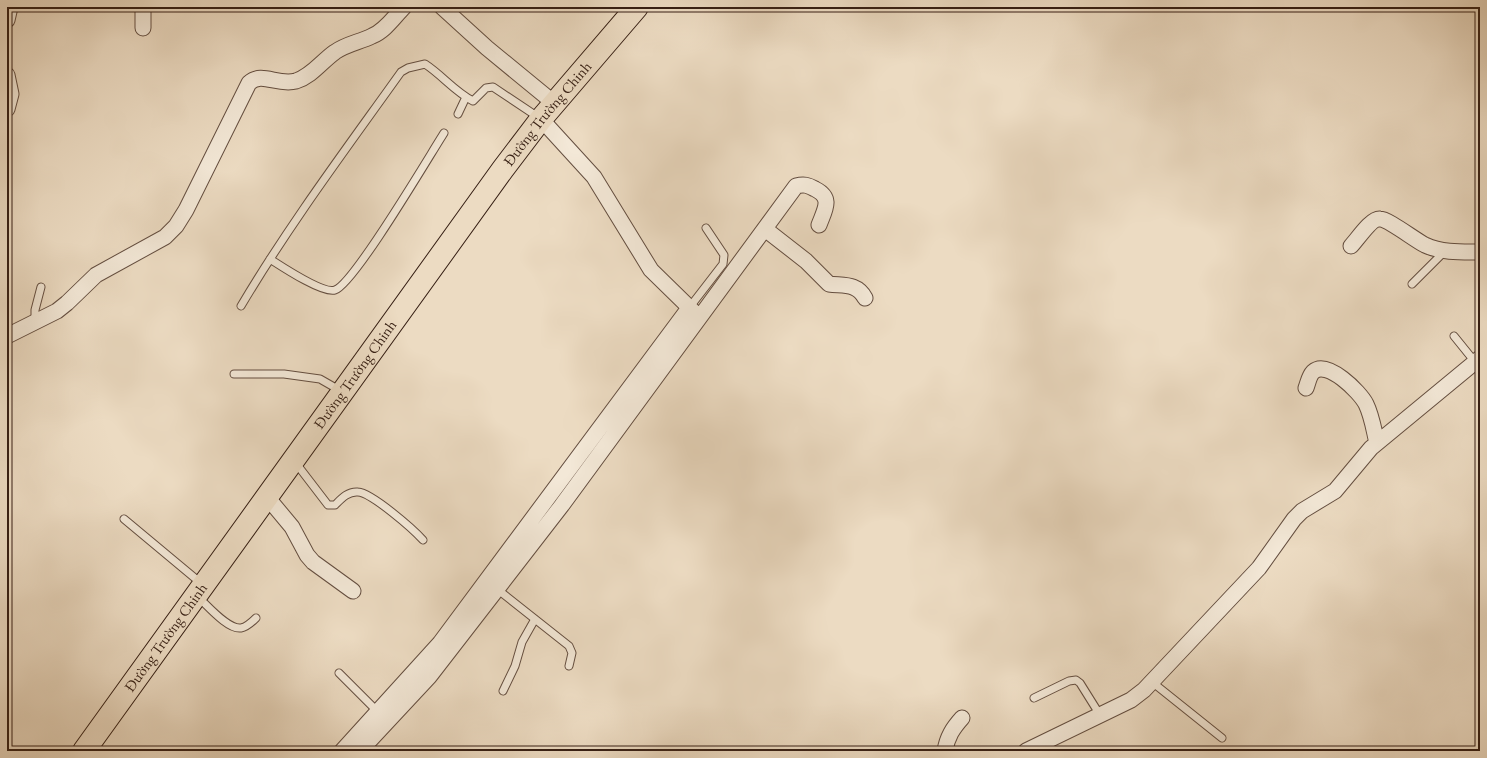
<svg xmlns="http://www.w3.org/2000/svg" width="1487" height="758" font-family="'EB Garamond',serif">
<rect width="100%" height="100%" fill="#ecdbc2"/>
<filter id="stains"><feTurbulence type="fractalNoise" baseFrequency=".005" numOctaves="4"/><feColorMatrix values="0 0 0 0 .2 0 0 0 0 .09 0 0 0 0 .02 0 0 0 .5 -.17"/></filter>
<radialGradient id="worn" r=".72"><stop offset=".6" stop-color="#630" stop-opacity="0"/><stop offset="1" stop-color="#630" stop-opacity=".3"/></radialGradient>
<g fill="none" stroke-linecap="round" stroke-linejoin="round">
<defs>
<path id="lane" d="M458,114L466,97
M270,259C281,266 323,294 335,290C354,284 428,158 444,133
M1412,284L1445,251
M241,306C289,225 346,149 401,72L408,68L425,64C442,75 455,92 473,101L486,88L493,87L538,117
M689,308L723,264L724,255L706,228
M35,321V310L41,287
M1454,336L1475,362
M234,374H284L320,379L341,391
M295,462L328,505H335C341,499 348,491 358,492C372,493 413,529 423,540
M124,519L202,584
M497,589L569,646L572,653L569,666
M198,597C207,605 228,630 241,628C247,627 252,622 256,618
M339,673L378,712
M1152,682L1222,738
M503,691L515,666L522,642L535,619
M1034,698L1069,681L1076,680L1080,683L1100,715
M1048,751L1051,739"/>
<path id="street" d="M442,7L487,48L554,103
M7,20L10,7
M143,28V7
M7,75L11,94L7,109
M541,119L594,177L651,270L696,314
M765,229L806,261L829,284C844,286 857,283 865,298
M1351,246C1357,240 1371,218 1380,219C1388,219 1415,240 1425,245C1442,253 1462,252 1480,252
M7,336L57,311L67,303L96,275L165,237L176,226L186,210L249,83C262,71 277,86 296,81C312,76 322,61 335,52C346,44 360,42 372,36C385,31 394,17 404,7
M1306,388C1308,383 1309,376 1313,372C1327,359 1360,392 1366,404C1372,416 1374,431 1377,443
M267,497L292,527L307,555L313,562L353,591
M342,751L440,643L689,308
M360,751L429,677L562,505L796,186C804,184 808,185 815,189C833,198 825,209 819,225
M945,751C947,737 953,728 962,718
M1026,751L1131,700L1144,690L1259,568L1294,519L1302,511L1335,491L1371,448L1480,358"/>
<g id="highway">
<path id="s1" d="M84,751L503,169L541,119L637,7"/>
</g>
</defs>
<use href="#lane" stroke="#644e40" stroke-width="9"/>
<use href="#street" stroke="#644e40" stroke-width="17"/>
<use href="#highway" stroke="#361f14" stroke-width="24"/>
<use href="#lane" stroke="#f3e8d7" stroke-width="7"/>
<use href="#street" stroke="#f3e8d7" stroke-width="15"/>
<use href="#highway" stroke="#ecdbc2" stroke-width="22"/>
</g>
<g text-anchor="middle" stroke-width="3" stroke-linejoin="round" paint-order="stroke">
<g font-size="15" fill="#361f14" stroke="#f3e8d7">
<text dy="5" stroke="none"><textPath href="#s1" startOffset="788">Đường Trường Chinh</textPath></text>
<text dy="5" stroke="none"><textPath href="#s1" startOffset="464">Đường Trường Chinh</textPath></text>
<text dy="5" stroke="none"><textPath href="#s1" startOffset="140">Đường Trường Chinh</textPath></text>
</g>
</g>
<rect width="1487" height="758" fill="none" stroke="#ecdbc2" stroke-width="24"/>
<rect x="8" y="8" width="1471" height="742" fill="none" stroke="#361f14" stroke-width="2"/>
<rect x="12" y="12" width="1463" height="734" fill="none" stroke="#361f14"/>
<rect width="100%" height="100%" filter="url(#stains)"/>
<rect width="100%" height="100%" fill="url(#worn)"/>
</svg>
